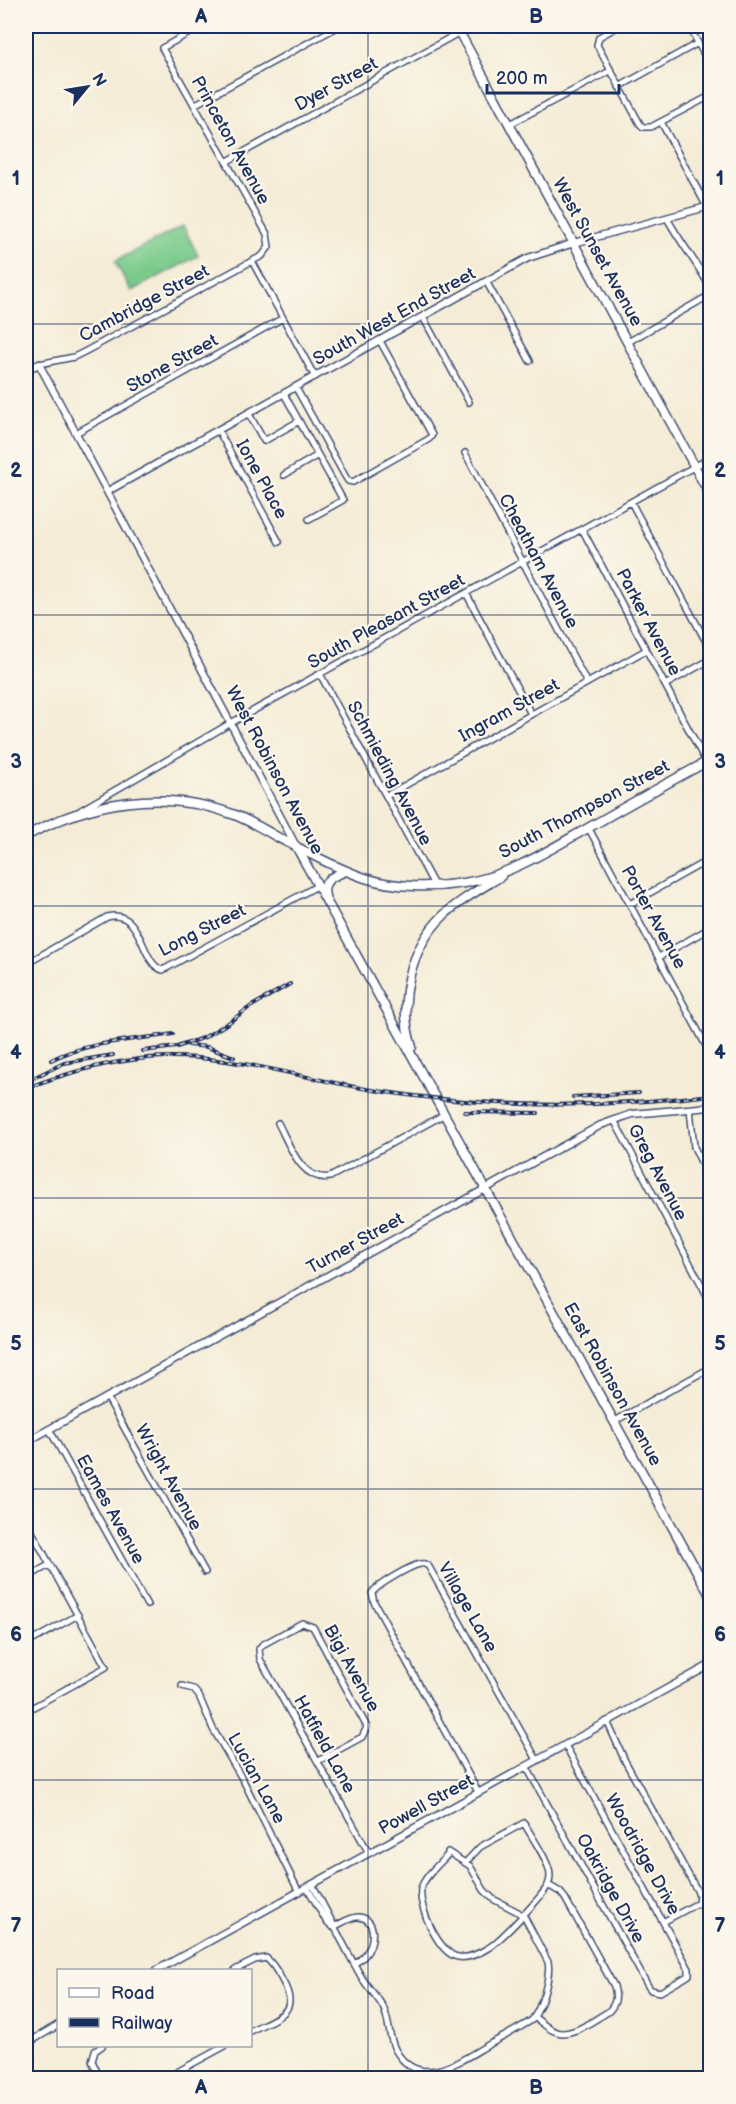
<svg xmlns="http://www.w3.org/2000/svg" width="736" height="2104" font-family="'Balsamiq Sans',sans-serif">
<rect width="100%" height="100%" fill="#fbf7ec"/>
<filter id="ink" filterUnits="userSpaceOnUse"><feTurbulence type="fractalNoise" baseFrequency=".0167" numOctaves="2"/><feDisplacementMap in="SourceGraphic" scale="12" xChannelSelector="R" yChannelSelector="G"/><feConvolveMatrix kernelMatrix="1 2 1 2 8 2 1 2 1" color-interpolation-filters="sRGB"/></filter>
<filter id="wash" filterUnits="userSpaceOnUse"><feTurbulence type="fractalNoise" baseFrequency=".008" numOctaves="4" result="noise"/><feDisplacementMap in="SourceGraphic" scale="24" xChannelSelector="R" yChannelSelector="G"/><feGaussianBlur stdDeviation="1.35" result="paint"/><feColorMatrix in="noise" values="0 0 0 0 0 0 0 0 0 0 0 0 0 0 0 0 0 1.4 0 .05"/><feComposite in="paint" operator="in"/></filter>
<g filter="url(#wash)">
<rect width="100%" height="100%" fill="#f4ecd6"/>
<path fill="#79ca8b" stroke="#4a7c74" stroke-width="1.5" d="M183,226L198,256L131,291L115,261Z"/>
</g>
<g filter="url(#ink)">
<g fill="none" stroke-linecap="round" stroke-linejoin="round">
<defs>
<path id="minor" d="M619,26L599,37L597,45L640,124L643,127H651L710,96
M689,26L710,66
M619,87L698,43
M194,105L339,26
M661,122L707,207
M510,124L610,71
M226,162L460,32
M667,218C680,242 697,263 710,287
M252,261L315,377
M486,281L530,361
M423,317L469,402
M628,342L710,295
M39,364L74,357L86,351L252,261L262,256L269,247L267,234L162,48L202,26
M296,388L345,476L348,481L353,482L429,439L432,435L380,341
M284,394L343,500L309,519
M249,414L264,441L299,421
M218,430L279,542
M76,433L283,318
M465,453L587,683
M284,475L318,455
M631,502L710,649
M582,529L706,762
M466,593L531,714
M320,674L434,885
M665,685L706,662L710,658
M386,796L646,650
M81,810L231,723L710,458
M588,827L710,1053
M630,904L710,859
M659,957L710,928
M26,964L107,917C144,908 140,965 163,970L317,886
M690,1109L694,1147L710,1181
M614,1120L710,1301
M278,1123C289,1144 301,1182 330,1177L445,1114
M107,1397L205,1572
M615,1421L710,1368
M49,1429L147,1605
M26,1521L106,1667L26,1711
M26,1578L49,1565
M26,1644L78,1615
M182,1686L193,1689L199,1696L213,1729L244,1782L299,1892
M607,1721L625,1761L699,1894L698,1903L663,1922
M318,1761L362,1737L367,1727L313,1627L302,1623L262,1645L259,1649L260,1659L369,1853
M526,1766L648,1986L651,1990L660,1992L686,1977L689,1975V1969L565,1745
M478,1792L374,1602L372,1593C377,1585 410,1566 420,1564C425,1563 425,1564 429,1567L537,1760
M449,1853C441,1863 424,1876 421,1889C418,1907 439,1954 458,1957C468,1959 480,1953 488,1948C499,1942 543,1896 548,1885C549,1883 550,1879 550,1876C550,1862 531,1836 524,1823L480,1847L466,1862
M312,1884C329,1915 344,1947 362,1978C368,1988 377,1996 383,2007C390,2021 388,2038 396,2051C420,2091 460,2061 488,2045C503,2037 518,2029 532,2020C541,2008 551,1977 548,1962L525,1918L518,1912L493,1899L484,1890L470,1866L448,1852
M307,1887L326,1921L332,1926
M333,1927C341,1924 351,1916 359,1917C378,1919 374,1945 365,1955C362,1959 358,1961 354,1964
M235,1970L255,1960L266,1958C274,1964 278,1973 283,1982C301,2014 276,2017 250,2031
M534,2017C541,2022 547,2028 554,2031C571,2039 593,2020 608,2012C616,2004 617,1997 614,1986L565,1898L560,1892L548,1885
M26,2064L34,2078
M100,2078L92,2061L95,2051L102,2046
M166,2078L225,2046"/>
<path id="tertiary" d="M26,370L39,364L296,846
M108,491L528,258L574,243L710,206
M26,1442L601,1125L632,1114L710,1107
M157,1970L710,1665
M26,2044L58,2025"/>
<path id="trunk" d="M456,26L710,495
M26,836C90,801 164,788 235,815C250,821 265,830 279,838C307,852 335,868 365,878C395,888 433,888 464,883C509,876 549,850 588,828C628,805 669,782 710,760
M296,846L710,1595
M325,896C321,880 333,876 346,871
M412,1047C397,1002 410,947 444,915C461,899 482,888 501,876"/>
</defs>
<use href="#minor" stroke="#3c4b70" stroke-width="8"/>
<use href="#tertiary" stroke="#3c4b70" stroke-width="9"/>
<use href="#trunk" stroke="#3c4b70" stroke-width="11"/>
<use href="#minor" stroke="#fff" stroke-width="5"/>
<use href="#tertiary" stroke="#fff" stroke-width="6"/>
<use href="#trunk" stroke="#fff" stroke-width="8"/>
<defs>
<path id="rail" d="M189,1045L207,1047L234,1057
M143,1051L177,1047L205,1037L228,1023L250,1007L290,984
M51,1060C86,1042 135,1040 173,1034
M33,1078L64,1063L113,1055
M26,1088C66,1073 106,1062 148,1058C228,1051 307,1081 385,1092C473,1105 559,1108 647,1101C668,1099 690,1098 710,1095
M573,1097L639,1093
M464,1112L538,1113"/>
</defs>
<use href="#rail" stroke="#1b2f5e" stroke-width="4"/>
<use href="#rail" stroke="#fbf7ec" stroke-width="1.5" stroke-dasharray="4.5" stroke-linecap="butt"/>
</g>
</g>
<path fill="none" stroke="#1b2f5e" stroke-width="1.5" stroke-opacity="0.55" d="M368,26V2078M26,324H710M26,615H710M26,906H710M26,1198H710M26,1489H710M26,1780H710"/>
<g text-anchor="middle" stroke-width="4.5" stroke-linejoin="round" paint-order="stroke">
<g font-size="18" fill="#1b2f5e" stroke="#fbf7ec">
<text transform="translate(336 84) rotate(-29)" y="6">Dyer Street</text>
<text transform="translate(231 140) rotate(61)" y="6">Princeton Avenue</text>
<text transform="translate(598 252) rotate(61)" y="6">West Sunset Avenue</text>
<text transform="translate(144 303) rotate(-28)" y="6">Cambridge Street</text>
<text transform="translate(394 316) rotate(-29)" y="6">South West End Street</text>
<text transform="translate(172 363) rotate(-29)" y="6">Stone Street</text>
<text transform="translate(262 479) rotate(61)" y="6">Ione Place</text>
<text transform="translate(539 561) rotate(62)" y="6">Cheatham Avenue</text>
<text transform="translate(386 621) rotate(-29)" y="6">South Pleasant Street</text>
<text transform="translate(649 622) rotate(62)" y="6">Parker Avenue</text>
<text transform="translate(509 710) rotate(-29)" y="6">Ingram Street</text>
<text transform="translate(275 770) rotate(62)" y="6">West Robinson Avenue</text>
<text transform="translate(390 773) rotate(62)" y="6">Schmieding Avenue</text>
<text transform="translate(584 809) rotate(-28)" y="6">South Thompson Street</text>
<text transform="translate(654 917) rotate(61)" y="6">Porter Avenue</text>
<text transform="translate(202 930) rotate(-27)" y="6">Long Street</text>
<text transform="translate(658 1172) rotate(62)" y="6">Greg Avenue</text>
<text transform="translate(355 1243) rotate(-29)" y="6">Turner Street</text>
<text transform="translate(613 1384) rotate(61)" y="6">East Robinson Avenue</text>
<text transform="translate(169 1477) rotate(61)" y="6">Wright Avenue</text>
<text transform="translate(111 1509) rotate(61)" y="6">Eames Avenue</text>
<text transform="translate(468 1607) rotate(60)" y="6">Village Lane</text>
<text transform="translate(352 1668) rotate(61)" y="6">Bigi Avenue</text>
<text transform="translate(325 1744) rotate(61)" y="6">Hatfield Lane</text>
<text transform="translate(257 1778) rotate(61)" y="6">Lucian Lane</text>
<text transform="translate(426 1804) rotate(-29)" y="6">Powell Street</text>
<text transform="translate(643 1854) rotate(61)" y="6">Woodridge Drive</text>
<text transform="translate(611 1888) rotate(61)" y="6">Oakridge Drive</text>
</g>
</g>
<rect width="736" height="2104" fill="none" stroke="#fbf7ec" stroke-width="66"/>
<rect x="57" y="1969" width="195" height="78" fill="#fbf7ec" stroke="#a1a7b3" stroke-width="1.5"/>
<rect x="69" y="1988" width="30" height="9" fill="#ffffff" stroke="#a1a7b3" stroke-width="1.5"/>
<text x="111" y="1999" font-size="18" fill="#1b2f5e">Road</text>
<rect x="69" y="2018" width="30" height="9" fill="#1b2f5e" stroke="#a1a7b3" stroke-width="1.5"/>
<text x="111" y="2029" font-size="18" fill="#1b2f5e">Railway</text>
<g transform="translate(87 87) rotate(60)" stroke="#fbf7ec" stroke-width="4.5" paint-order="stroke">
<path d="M0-4.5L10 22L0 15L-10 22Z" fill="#1b2f5e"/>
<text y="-9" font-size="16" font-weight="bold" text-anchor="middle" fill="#1b2f5e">N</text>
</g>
<path d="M487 84v9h132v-9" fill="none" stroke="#1b2f5e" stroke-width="3"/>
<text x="496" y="84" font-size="18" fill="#1b2f5e" stroke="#fbf7ec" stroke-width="4.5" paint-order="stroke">200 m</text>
<rect x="33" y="33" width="670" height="2038" fill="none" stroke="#1b2f5e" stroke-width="2"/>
<g font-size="20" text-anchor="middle" font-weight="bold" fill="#1b2f5e">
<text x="201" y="23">A</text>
<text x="536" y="23">B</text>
<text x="16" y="185">1</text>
<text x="720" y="185">1</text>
<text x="16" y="477">2</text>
<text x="720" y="477">2</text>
<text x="16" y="768">3</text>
<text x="720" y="768">3</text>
<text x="16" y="1059">4</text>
<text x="720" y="1059">4</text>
<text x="16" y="1350">5</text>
<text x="720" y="1350">5</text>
<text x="16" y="1641">6</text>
<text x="720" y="1641">6</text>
<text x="16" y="1932">7</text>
<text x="720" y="1932">7</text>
<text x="201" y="2094">A</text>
<text x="536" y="2094">B</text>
</g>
</svg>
